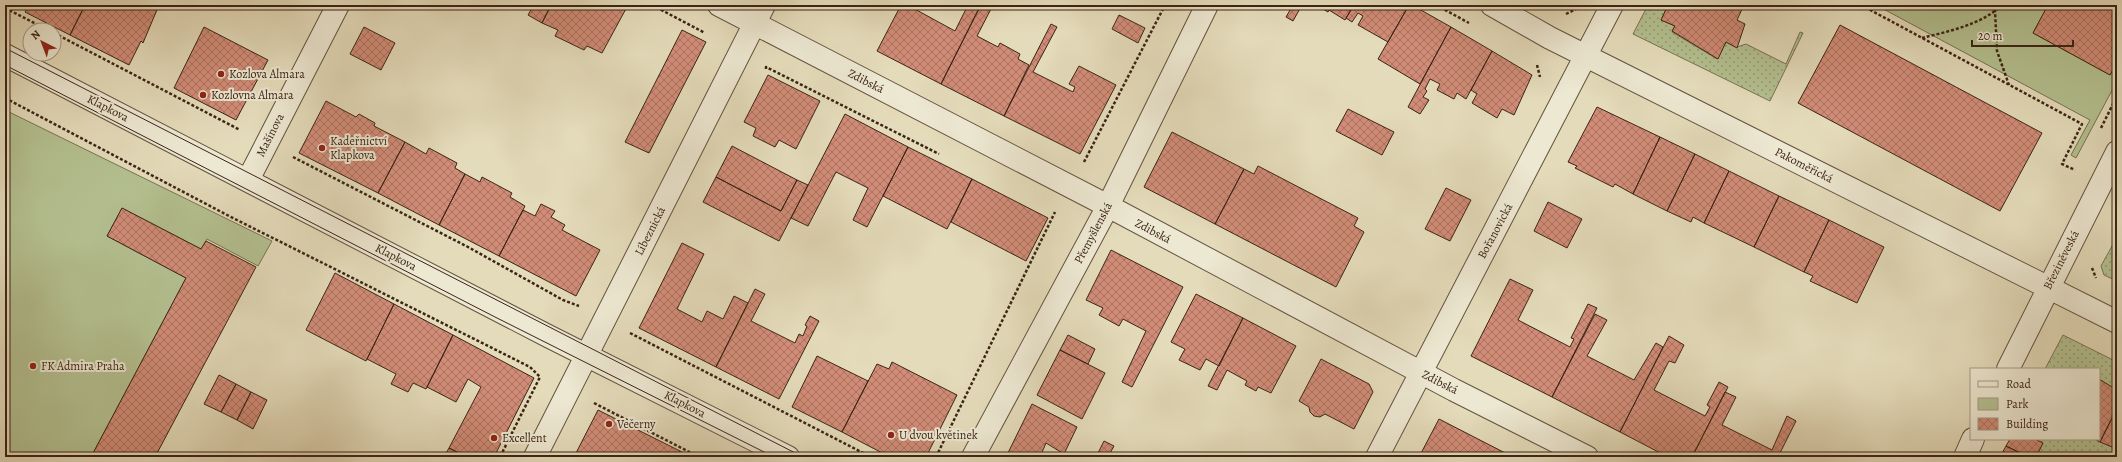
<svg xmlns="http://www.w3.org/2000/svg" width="2122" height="462" font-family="Alegreya,serif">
<defs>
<pattern id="grass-dots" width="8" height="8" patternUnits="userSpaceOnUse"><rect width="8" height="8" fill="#b4c090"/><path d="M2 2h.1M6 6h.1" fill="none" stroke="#949c75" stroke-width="1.8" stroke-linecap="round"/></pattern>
<pattern id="building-cross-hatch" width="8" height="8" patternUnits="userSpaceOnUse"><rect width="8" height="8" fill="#d18c77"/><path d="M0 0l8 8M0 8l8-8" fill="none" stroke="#ab7261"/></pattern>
</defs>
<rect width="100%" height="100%" fill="#e4dbba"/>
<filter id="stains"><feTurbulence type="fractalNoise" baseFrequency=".005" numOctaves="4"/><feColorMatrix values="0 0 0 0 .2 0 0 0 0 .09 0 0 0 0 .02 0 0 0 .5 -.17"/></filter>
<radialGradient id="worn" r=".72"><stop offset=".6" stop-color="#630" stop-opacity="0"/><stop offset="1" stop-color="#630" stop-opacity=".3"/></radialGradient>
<path fill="url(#grass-dots)" stroke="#787253" d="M1648,5H1668L1661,20L1675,26L1672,32L1717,59L1726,42L1737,47L1746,44L1786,64L1800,32L1803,33L1770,101L1633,34Z
M2117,237V281L2104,275L2101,266Z
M2063,335L2117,362V457H2036L2043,443L2035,439H2099V369H2045Z"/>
<path fill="#b4c090" stroke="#787253" d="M1876,5H2048L2033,33L2110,75L2117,62V81L2076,158L2071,155L2090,120Z
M5,110L272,241L258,266L207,239L201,249L122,208L107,236L186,278L91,457H5Z"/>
<path fill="url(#building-cross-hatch)" stroke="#3b2416" d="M29,5H85L70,35L25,12Z
M85,5H159L143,43L141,41L129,65L70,35Z
M525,5H551L542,23L528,15L532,8Z
M551,5H628L602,53L587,46L584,50L555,36L558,30L542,23Z
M901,5H912L911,7L955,31L968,5L980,6L941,84L877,51Z
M981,5H993L977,36L998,47L1000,43L1020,54L1018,59L1029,65L1004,116L941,84Z
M1293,5H1302L1293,21L1286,17Z
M1316,5H1354L1345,20L1329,10L1328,12Z
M1354,5H1409L1388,42L1358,25L1363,16L1358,13L1352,22L1346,18Z
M1409,5H1412L1451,27L1420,84L1378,59Z
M1668,5H1744L1737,20L1745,24L1737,48L1726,42L1718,59L1672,31L1675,26L1661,20Z
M2048,5H2117V62L2110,75L2033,33Z
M1119,15L1145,28L1138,43L1112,29Z
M1051,24L1057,27L1033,72L1073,92L1075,87L1069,84L1079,66L1116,85L1080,154L1004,116Z
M1840,25L2042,133L2000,211L1798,103Z
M204,27L268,60L236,120L174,88Z
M364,27L395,43L381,70L350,54Z
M1451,27L1492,51L1466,99L1457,93L1454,99L1437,90L1440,84L1430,79L1425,89L1427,91L1423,97L1429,100L1420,114L1408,107Z
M682,30L706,42L649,153L625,142Z
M1492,51L1532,75L1514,115L1502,109L1497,118L1472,103L1477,94L1471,90Z
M768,75L820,101L796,149L779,140L775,147L753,136L756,128L744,122Z
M326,101L356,117L359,114L375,123L374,126L405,142L378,193L299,153Z
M1597,107L1660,137L1633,194L1615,184L1613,187L1575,168L1577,166L1568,162Z
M1348,109L1394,132L1382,155L1336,131Z
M845,114L908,147L867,227L853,220L868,188L836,172L808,226L791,218Z
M1172,132L1244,169L1215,224L1144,187Z
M1660,137L1695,154L1667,211L1633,194Z
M405,142L426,154L429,148L457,163L455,168L465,174L439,225L378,193Z
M732,146L797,180L781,211L716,177Z
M908,147L972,179L947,229L883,196Z
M1695,154L1729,171L1704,223L1693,217L1691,222L1667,211Z
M1258,166L1358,218L1354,226L1364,232L1336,287L1215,224L1244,169L1254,174Z
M1729,171L1779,196L1754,247L1704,223Z
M465,174L480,182L482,177L512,193L510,197L525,206L499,256L439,225Z
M716,177L781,211L797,180L808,185L779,241L703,202Z
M972,179L1048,218L1026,261L951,222Z
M1446,188L1471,200L1450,241L1425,229Z
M1779,196L1829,220L1804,272L1754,247Z
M1548,202L1582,219L1567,248L1534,231Z
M541,204L555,211L551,217L565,225L562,230L600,250L576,296L499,256L523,210L535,216Z
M122,208L201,249L206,241L256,267L155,457H91L186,278L107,236Z
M1829,220L1884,247L1857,303L1810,281L1813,276L1804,272Z
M682,243L704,254L677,309L702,322L707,311L723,319L734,296L748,303L716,367L639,328Z
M1111,250L1183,287L1132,387L1122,382L1146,331L1123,319L1119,326L1099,315L1103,308L1086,300Z
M335,273L394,304L366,361L306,330Z
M1510,279L1533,290L1518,320L1570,347L1574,339L1571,338L1588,304L1597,308L1552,397L1471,356Z
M755,289L765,294L751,321L795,343L799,334L803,336L807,326L805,325L810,316L819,321L779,399L716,367Z
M1196,294L1243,318L1219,366L1206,359L1200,370L1179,360L1185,349L1171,342Z
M394,304L453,335L426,389L413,383L408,392L391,384L396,374L367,359Z
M1595,314L1607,320L1587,356L1634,380L1656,343L1663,347L1620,432L1552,397Z
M1243,318L1296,346L1271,393L1258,387L1256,391L1245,385L1247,381L1227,370L1217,390L1208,386Z
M453,335L534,378L494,457H467L449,448L481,387L468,379L456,402L427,387Z
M1068,335L1095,349L1088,364L1060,350Z
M1669,336L1684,345L1675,363L1669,361L1654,390L1705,416L1710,407L1707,405L1719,382L1728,387L1692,457H1668L1620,432Z
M1060,350L1105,373L1082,419L1037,395Z
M817,356L868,381L842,432L792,407Z
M1321,359L1369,384L1373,392L1354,429L1325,414L1320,417L1314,416L1310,412L1309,407L1299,401Z
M892,362L957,395L926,457H890L842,432L877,364L889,369Z
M219,375L236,384L221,412L204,404Z
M2099,379L2117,390V408L2100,442L2095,439H2099Z
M236,384L251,392L237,420L221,412Z
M251,392L267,400L253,429L237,420Z
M1725,392L1736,397L1722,425L1772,450L1787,416L1796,421L1778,457H1692Z
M1032,404L1077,427L1064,454L1046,443L1040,457H1006Z
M2117,408V449L2100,442Z
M598,410L680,451L676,457H574Z
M1439,419L1511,456V457H1419Z
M2010,439H2035L2043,443L2036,457H2029L2006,446Z
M1104,441L1114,446L1108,457H1096Z
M2006,446L2024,455L2023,457H2000Z
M449,448L467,457H444Z
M680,451L692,457H676Z"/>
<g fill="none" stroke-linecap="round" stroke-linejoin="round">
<defs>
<path id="minor" d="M719,5L1108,206L1454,390L1587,457
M1492,5L1550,38L2117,322
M248,180L338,5
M2008,369L2117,152
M535,457L764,5
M973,457L1108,206L1207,5
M1377,457L1612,5
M1965,457L1973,439"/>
<path id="tertiary" d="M5,55L546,335L788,457"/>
</defs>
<use href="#minor" stroke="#65523f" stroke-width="24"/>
<use href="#tertiary" stroke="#65523f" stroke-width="24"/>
<path stroke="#3b2416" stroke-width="2.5" stroke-dasharray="3 2" stroke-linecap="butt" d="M652,5L705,33
M1436,5L1469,23
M1861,5L2082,124L2062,164L2075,170
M1992,5L1995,11L1997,51L2009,85
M5,8L48,30
M1566,14L1576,9
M54,33L240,130
M1922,38C1949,31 1981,25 2002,5
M1537,65L1540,77
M766,69V67L939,154
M5,98L229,216L530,367L540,377L500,457
M2101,128L2117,96
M293,157L468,247L563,300L579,306
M1084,162L1165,5
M2092,268L2096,278
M630,333L871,457
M594,403L699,457
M936,457L1055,212"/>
<use href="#minor" stroke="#ede8d2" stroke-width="22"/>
<use href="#tertiary" stroke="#ede8d2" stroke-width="22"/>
<path stroke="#3b2416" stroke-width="1" d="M5,48L803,457
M5,65L495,317L774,457"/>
</g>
<g fill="#8f2418" stroke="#ede8d2" stroke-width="1.5">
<circle cx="221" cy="74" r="4"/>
<circle cx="203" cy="95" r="4"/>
<circle cx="322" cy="148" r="4"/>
<circle cx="33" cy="366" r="4"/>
<circle cx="609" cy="424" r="4"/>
<circle cx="891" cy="435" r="4"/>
<circle cx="494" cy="438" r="4"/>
</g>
<g text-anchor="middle" stroke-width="4" stroke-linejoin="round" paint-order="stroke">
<g font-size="12" fill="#3b2416" stroke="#ede8d2" text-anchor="start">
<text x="229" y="78">Kozlova Almara</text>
<text x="211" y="99">Kozlovna Almara</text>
<text x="330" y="145">Kadeřnictví<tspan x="330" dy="14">Klapkova</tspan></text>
<text x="41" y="370">FK Admira Praha</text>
<text x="617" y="428">Večerny</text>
<text x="899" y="439">U dvou květinek</text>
<text x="502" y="442">Excellent</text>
</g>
<g font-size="12" fill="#3b2416" stroke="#ede8d2">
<text transform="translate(866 81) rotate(27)" y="4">Zdibská</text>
<text transform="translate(108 108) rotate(27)" y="4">Klapkova</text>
<text transform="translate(270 135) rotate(-63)" y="4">Mašínova</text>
<text transform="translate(1804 165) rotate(27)" y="4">Pakoměřická</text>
<text transform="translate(650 231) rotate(-63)" y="4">Líbeznická</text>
<text transform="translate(1153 231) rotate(28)" y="4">Zdibská</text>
<text transform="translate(1495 231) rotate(-62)" y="4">Bořanovická</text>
<text transform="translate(1093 233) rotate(-62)" y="4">Přemyšlenská</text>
<text transform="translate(396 257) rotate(27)" y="4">Klapkova</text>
<text transform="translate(2061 260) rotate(-63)" y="4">Březiněveská</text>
<text transform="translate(1440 382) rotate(27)" y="4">Zdibská</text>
<text transform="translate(685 404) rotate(27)" y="4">Klapkova</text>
</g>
</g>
<rect width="2122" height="462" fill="none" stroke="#e4dbba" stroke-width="20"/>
<rect x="6" y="6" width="2110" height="450" fill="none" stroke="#3b2416" stroke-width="2"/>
<rect x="10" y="10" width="2102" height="442" fill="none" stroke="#3b2416"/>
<rect x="1970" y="368" width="130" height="72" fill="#ede8d2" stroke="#a69a87"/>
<rect x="1978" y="381" width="20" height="6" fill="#ede8d2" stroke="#a69a87"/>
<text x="2006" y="388" font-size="12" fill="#3b2416">Road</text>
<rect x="1978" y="398" width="20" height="12" fill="#b4c090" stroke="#a69a87"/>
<text x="2006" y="408" font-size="12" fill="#3b2416">Park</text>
<rect x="1978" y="418" width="20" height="12" fill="url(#building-cross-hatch)" stroke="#a69a87"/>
<text x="2006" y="428" font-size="12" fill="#3b2416">Building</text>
<g transform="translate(42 42) rotate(318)"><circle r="19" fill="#ede8d2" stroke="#a69a87"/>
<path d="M0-3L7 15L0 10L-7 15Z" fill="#8f2418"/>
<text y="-6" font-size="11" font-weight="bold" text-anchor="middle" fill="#3b2416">N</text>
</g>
<path d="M1972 40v6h101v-6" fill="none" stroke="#3b2416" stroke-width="2"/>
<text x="1978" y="40" font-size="12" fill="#3b2416" stroke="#ede8d2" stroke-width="3" paint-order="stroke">20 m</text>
<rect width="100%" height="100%" filter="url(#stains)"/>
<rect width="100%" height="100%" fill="url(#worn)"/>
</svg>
